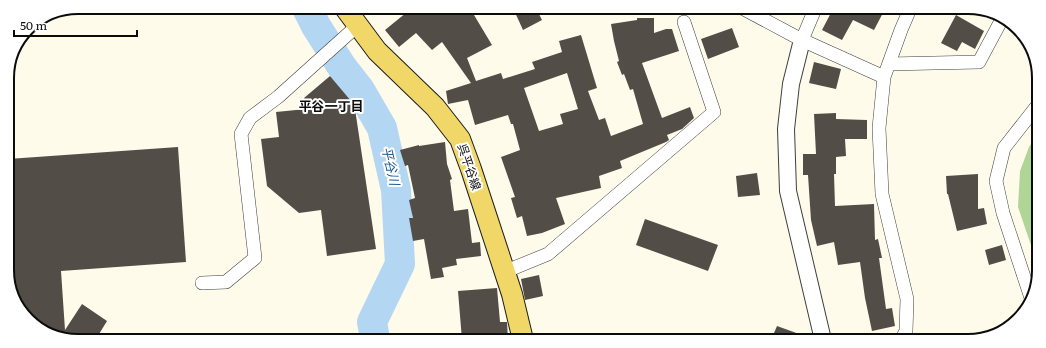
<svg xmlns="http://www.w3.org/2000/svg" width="1046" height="348" font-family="Literata,'Noto Sans JP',serif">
<rect width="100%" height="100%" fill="#fefbeb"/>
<path fill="#b0d597" d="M1037,136V263L1018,207L1020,171L1029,147Z"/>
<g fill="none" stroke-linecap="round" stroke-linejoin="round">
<path stroke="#b3d6f2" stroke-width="30" d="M307,8L316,26L342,67L360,90L382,128L396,190L400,264L372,322L375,339"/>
</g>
<path fill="#534d48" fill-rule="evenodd" d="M412,8H469L471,10L492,45L467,58L476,81L501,73L503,79L535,69L532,62L562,52L559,41L581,35L597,88L588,91L599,120L605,118L611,136L643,124L633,89L630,90L624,74L622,75L617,62L619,61L614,41L611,24L637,20V18H654V33L666,29H672L679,51L642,63L662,118L690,107L694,118L682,129L667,135L669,140L666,142L620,161L622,168L599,176L601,188L556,198L565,224L542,233L527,236L522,216L517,218L511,198L515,197L501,157L520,150L513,124H511L508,115L475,125L468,100L448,104L446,91L471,83L442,42L432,50L416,33L399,47L385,30ZM567,73L578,109L560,114L563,124L539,131L524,88Z
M513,8H536L542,20L523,30Z
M833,9H885L874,30L853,20L842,40L822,30Z
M956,15L984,31L975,49L962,42L957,51L941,43Z
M732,28L739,47L708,59L701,39Z
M814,62L841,69L836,89L809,83Z
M330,76L351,101L355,109L376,249L327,256L321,210L299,213L267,186L261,139L279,137L276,112L306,109L304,98Z
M836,113V119L867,120V139H845L846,156L836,157V174H834L835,206L874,204L875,240L878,239L882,258H879L886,309L892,308L895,326L872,331L865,298L860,262L838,265L834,242L817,246L811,220L808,175H803V154H816L814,114Z
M445,142L447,164L452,179L450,180L454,211L468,209L472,243L480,242L481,256L456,259L457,265L442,268L444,277L431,279L424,239L413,241L409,218H413L409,200L415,198L408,165L405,166L400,150L419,145V146Z
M178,147L186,262L61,271L65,330L82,304L107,321L96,339H59L25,317L8,284V159Z
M757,173L760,195L738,197L736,176Z
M978,174V209L984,208L987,224L957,231L948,194H947L946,176Z
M645,219L718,245L708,271L636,245Z
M1002,245L1006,260L989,265L985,250Z
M539,275L543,296L525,300L521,279Z
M497,288L500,322H507L508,340H462L458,291Z
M777,326L813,339L812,340H771Z"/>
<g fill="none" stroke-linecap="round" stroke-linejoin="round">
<defs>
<path id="minor" d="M744,9L802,40L884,77
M802,40L815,9
M889,64L979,62L1002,19
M504,272L548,254L714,112L684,22
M202,283L226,282L255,258L241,134L250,118L278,97L357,26
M1031,298L1003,213L996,181L1004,148L1037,106
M901,341L906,331L907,299L882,194L879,128L884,77L901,30L910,9"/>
<path id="tertiary" d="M802,40L791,84L786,129L788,191L823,340"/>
<path id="primary" d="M345,8L377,51L435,107L460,139L471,169L512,294L523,340"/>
</defs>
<use href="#minor" stroke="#3e3e3e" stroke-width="14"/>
<use href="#tertiary" stroke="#3e3e3e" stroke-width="18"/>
<use href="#primary" stroke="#1c1c1c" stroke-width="22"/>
<use href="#minor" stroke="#fff" stroke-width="13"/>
<use href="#tertiary" stroke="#fff" stroke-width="16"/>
<use href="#primary" stroke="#f0d768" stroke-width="20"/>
</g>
<g text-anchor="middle" stroke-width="4" stroke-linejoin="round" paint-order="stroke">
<g font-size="12" fill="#0b0b0b" stroke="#fff">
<text transform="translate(469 167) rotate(71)" y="4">呉平谷線</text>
</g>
<g font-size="13" font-weight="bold" fill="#0b0b0b" stroke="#fff">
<text x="331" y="111">平谷一丁目</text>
</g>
<g font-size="13" font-style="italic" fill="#1d5994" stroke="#fff">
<text transform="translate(391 166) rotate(77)" y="5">平谷川</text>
</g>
</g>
<path d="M0 0H1046V348H0ZM78 14H968A64 64 0 0 1 1032 78V270A64 64 0 0 1 968 334H78A64 64 0 0 1 14 270V78A64 64 0 0 1 78 14Z" fill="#fff" fill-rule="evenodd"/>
<path fill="none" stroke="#0b0b0b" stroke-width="2" d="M78 14H968A64 64 0 0 1 1032 78V270A64 64 0 0 1 968 334H78A64 64 0 0 1 14 270V78A64 64 0 0 1 78 14Z"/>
<path d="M14 30v6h123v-6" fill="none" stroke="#0b0b0b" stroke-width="2"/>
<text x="20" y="30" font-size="12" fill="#0b0b0b" stroke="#ffffff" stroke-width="3" paint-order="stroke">50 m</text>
</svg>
